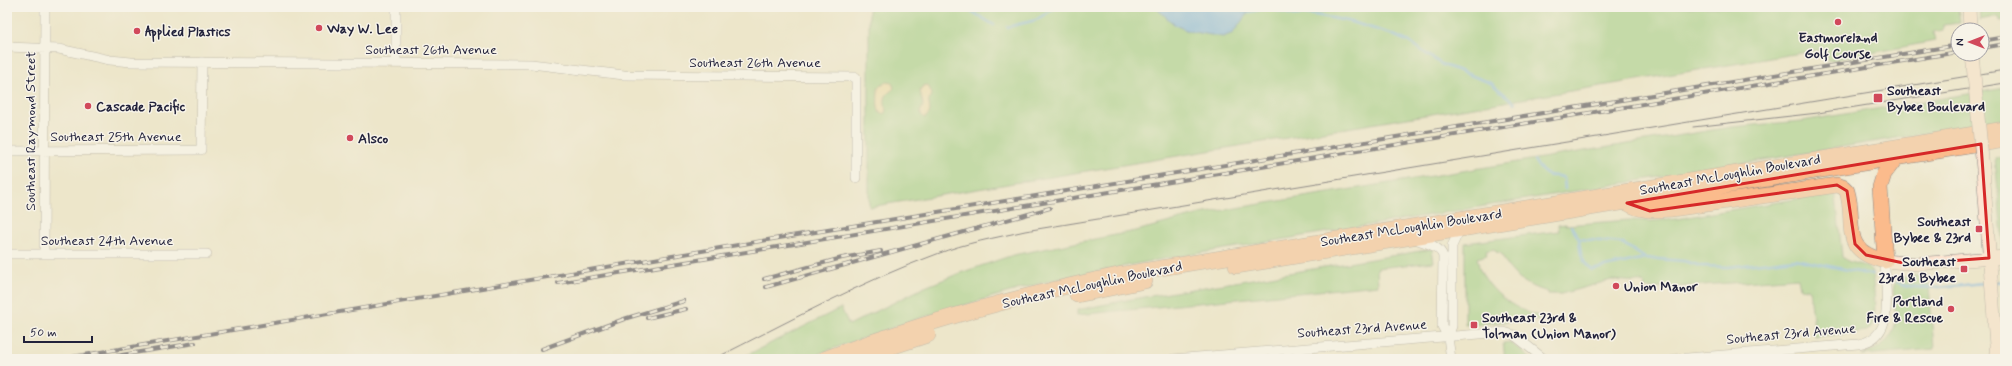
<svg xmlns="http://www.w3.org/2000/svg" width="2012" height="366" font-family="Mynerve,sans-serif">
<rect width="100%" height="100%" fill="#f7f3e8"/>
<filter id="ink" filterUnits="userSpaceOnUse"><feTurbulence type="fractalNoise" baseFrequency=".025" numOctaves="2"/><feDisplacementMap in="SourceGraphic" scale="8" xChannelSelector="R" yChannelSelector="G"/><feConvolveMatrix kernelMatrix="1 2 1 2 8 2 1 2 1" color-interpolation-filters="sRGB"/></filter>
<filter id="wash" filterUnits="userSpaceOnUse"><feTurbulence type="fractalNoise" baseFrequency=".012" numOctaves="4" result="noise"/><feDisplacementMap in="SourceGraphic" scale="16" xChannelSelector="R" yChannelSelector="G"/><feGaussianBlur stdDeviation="0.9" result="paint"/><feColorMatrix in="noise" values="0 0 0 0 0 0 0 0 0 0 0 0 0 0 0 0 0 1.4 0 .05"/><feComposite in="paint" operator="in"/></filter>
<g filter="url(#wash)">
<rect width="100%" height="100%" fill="#ede6ca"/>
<path fill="#95cc7f" stroke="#5c775d" d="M869,7H1958L1960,23L1943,25V30L1933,32L1935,41L1828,61L1825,49L869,207Z
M1979,7H2005V20L2000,21L1999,16L1980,20Z
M2005,88V120L1152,261L1053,280L999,295L917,319L804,359H739L841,308L849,325L925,287L960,273L1013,255L1136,231L1200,214L1731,127L1802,121Z
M2005,157V270L1995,158Z
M1832,193L1836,197L1842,257C1850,266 1867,262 1872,272C1873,287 1880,321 1867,331L1815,337L1810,292L1808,289L1800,288L1798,278L1648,289L1644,288L1645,284L1642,283L1641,282L1611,280L1561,294H1548V292L1533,287L1519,279L1508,267L1501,253L1496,252L1494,249L1486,251L1487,255L1477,258C1479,263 1478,265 1480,270C1493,295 1516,311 1543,317V319L1465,325V243L1559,231L1558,225L1566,224V225L1629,220L1651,221L1676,219Z
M1432,249L1434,262L1377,268L1378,285L1077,315V310L1127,300Z
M1928,275L1934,349L1862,355C1921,334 1881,294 1898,280C1904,274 1920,276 1928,275Z
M1510,342L1531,359H1505L1503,343Z"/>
<path fill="#eeda9e" stroke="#887e6c" d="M886,82L892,83L894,88C891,92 886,93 885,99C884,104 887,108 885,113L881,114C876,110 878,96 878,89L880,85Z
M928,85L932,94C931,98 928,100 929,104C930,111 931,114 924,118L920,113L923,105L920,90L923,86Z"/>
<path fill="#72b1e5" stroke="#4a6a90" d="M1155,7H1252L1233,33L1223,37L1188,31L1175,25Z"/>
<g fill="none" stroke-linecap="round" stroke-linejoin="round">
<path stroke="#72b1e5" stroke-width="2.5" d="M959,7L971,11L994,25
M1249,12L1268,8L1294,15L1310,14L1348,21L1391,34L1409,42L1441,64L1491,83L1515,103
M1007,27L1036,20L1056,7
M1534,160C1537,165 1541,172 1548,175C1553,177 1558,174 1564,178L1565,189
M1571,226L1579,239L1622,243L1645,258L1684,261L1701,266L1728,267L1795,259L1872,275
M1579,239C1580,252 1581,262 1592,270L1645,258
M1897,282C1925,294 1957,284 1987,283
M1996,282L2005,281"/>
</g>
</g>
<g filter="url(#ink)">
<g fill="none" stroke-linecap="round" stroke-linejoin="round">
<defs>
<path id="minor" d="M7,47L59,49L110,60L131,62L531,64L624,75L856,77V178
M396,63V7
M7,151L201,150L202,62
M1415,239C1425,243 1439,245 1443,256L1442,326L1448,337L1451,359
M7,254H207
M44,254L45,7
M1448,337L1452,326V246L1459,231
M1173,359L1504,332L1514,335L1544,359
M1675,359L1858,344C1898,338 1884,290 1885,261"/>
<path id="secondary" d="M1969,7L1970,30
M1983,169L1997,359
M1885,261L1917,264L2005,257"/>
<path id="trunk" d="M1627,203C1642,212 1655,210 1672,209L1837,185L1843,187L1847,191C1857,225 1838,250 1885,261L1880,187L1884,174L1896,158
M1236,266L2005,140
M1077,295L1145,281
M824,359C920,323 1018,296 1118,275L2005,129
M855,359L928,335"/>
</defs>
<use href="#minor" stroke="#888482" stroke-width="10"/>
<use href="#secondary" stroke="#888482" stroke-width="14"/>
<use href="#trunk" stroke="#888482" stroke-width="16"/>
<use href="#minor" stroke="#fff" stroke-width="9"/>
<use href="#secondary" stroke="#fde4d1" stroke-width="13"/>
<use href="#trunk" stroke="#fbbb8c" stroke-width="15"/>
<path stroke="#22223b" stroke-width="1" d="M1693,127L1818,113L2005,83
M714,359C788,322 860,282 937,254C965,243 995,238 1025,231L2005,70"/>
<defs>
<path id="rail" d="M1982,41L2005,37
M1982,48L2005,44
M764,279L842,258L881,251
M558,283L1958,52
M766,287L1050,208
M647,318L686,309
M542,349L627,318L684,301
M60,359L785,237L1958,45
M97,359L195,343"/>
</defs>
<use href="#rail" stroke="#22223b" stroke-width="4"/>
<use href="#rail" stroke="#f7f3e8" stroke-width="2.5" stroke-dasharray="8" stroke-linecap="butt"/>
<defs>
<path id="secondary-bridge" d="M1972,54L1983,169"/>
</defs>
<use href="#secondary-bridge" stroke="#888482" stroke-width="14" stroke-linecap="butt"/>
<use href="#secondary-bridge" stroke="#fde4d1" stroke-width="13"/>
</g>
</g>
<path d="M0 0H2012V366H0ZM1981,144L1989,258L1908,264L1866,255L1855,244L1847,191L1837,185L1650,211L1627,203Z" fill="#ede6ca" fill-opacity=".55" fill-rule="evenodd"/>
<path fill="none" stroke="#d62828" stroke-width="3" stroke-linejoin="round" d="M1981,144L1989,258L1908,264L1866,255L1855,244L1847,191L1837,185L1650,211L1627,203Z"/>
<g fill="#d1495b" stroke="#f7f3e8" stroke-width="1.5">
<circle cx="1838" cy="22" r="4"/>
<circle cx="319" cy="28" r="4"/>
<circle cx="137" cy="31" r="4"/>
<rect x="1873" y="93" width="10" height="10" rx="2"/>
<circle cx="88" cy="106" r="4"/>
<circle cx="350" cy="138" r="4"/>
<rect x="1975" y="225" width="8" height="8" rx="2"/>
<rect x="1960" y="265" width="8" height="8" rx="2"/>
<circle cx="1616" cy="286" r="4"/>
<circle cx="1951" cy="309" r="4"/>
<rect x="1470" y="321" width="8" height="8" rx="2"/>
</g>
<g text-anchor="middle" stroke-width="3" stroke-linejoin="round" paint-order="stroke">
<g font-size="14" font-weight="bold" fill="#22223b" stroke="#f7f3e8" text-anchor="start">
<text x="327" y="33">Way W. Lee</text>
<text x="145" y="36">Applied Plastics</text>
<text x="1838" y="42" text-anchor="middle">Eastmoreland<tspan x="1838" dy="16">Golf Course</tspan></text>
<text x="1887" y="95">Southeast<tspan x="1887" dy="16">Bybee Boulevard</tspan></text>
<text x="96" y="111">Cascade Pacific</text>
<text x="358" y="143">Alsco</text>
<text x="1971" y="226" text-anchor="end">Southeast<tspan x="1971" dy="16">Bybee &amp; 23rd</tspan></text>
<text x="1956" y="266" text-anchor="end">Southeast<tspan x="1956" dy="16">23rd &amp; Bybee</tspan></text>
<text x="1624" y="291">Union Manor</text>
<text x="1943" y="306" text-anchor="end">Portland<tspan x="1943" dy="16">Fire &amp; Rescue</tspan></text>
<text x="1482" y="322">Southeast 23rd &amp;<tspan x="1482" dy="16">Tolman (Union Manor)</tspan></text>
</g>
<g font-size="14" fill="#22223b" stroke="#f7f3e8">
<text x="431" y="54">Southeast 26th Avenue</text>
<text x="755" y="67">Southeast 26th Avenue</text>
<text transform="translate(30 131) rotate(-90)" y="5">Southeast Raymond Street</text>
<text x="116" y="141">Southeast 25th Avenue</text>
<text transform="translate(1730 174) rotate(-10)" y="5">Southeast McLoughlin Boulevard</text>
<text transform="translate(1411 227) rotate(-9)" y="5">Southeast McLoughlin Boulevard</text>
<text x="107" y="245">Southeast 24th Avenue</text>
<text transform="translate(1092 284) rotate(-12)" y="5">Southeast McLoughlin Boulevard</text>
<text transform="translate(1362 328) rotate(-4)" y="5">Southeast 23rd Avenue</text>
<text transform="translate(1791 333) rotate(-5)" y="5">Southeast 23rd Avenue</text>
</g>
</g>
<rect width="2012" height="366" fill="none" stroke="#f7f3e8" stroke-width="24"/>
<g transform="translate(1970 42) rotate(270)"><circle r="19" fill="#f7f3e8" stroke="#a29fa3"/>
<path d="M0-3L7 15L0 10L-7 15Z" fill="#d1495b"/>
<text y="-6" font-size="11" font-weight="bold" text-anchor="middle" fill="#22223b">N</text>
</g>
<path d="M24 336v6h68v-6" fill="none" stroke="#22223b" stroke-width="2"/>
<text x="30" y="336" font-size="12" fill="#22223b" stroke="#f7f3e8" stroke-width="3" paint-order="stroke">50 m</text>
</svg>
